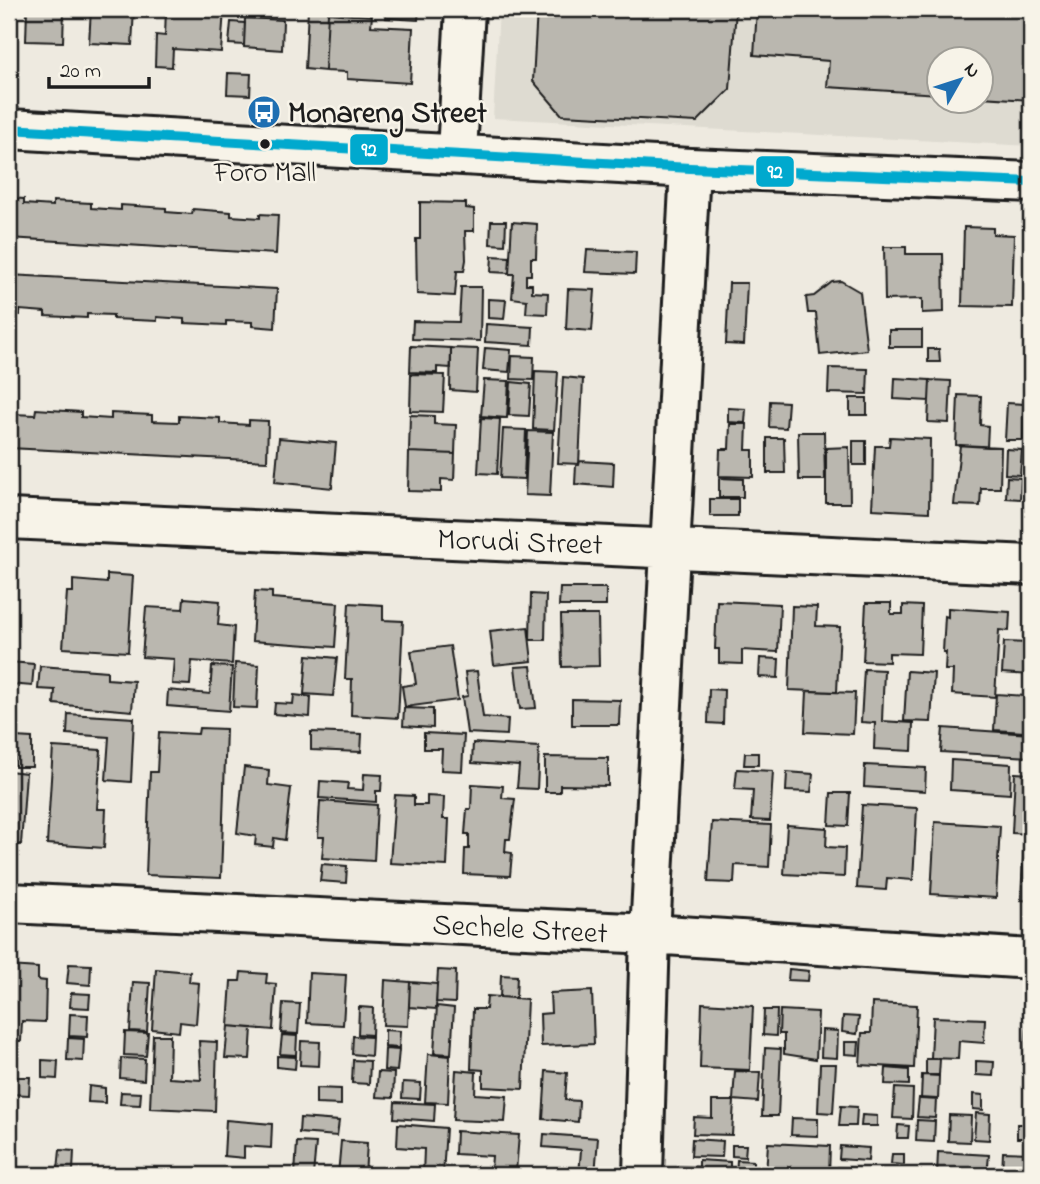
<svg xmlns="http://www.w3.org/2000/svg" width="1040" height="1184" font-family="'Indie Flower',sans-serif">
<rect width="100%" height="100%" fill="#eeeae0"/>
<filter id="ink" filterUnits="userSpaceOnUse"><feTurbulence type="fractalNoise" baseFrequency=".0143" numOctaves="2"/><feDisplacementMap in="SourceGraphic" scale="14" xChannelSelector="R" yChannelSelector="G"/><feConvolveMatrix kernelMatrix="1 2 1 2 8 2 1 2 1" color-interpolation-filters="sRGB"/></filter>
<g filter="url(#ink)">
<path fill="#dedbd1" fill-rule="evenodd" d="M499,9H1031V146L493,118ZM939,60H981V102H939Z"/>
<path fill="#bab7af" stroke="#1c1c1c" stroke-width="2" d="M27,9H64L63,42L26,41Z
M91,9H134L132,45L89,43Z
M166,9H224L221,52L173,49L172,67L155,66L156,35L165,36Z
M308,9H351V15L328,13L325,71L305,69Z
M387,9H419L418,20L386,18Z
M537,9H736L730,89L697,122L562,115L533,81Z
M757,9H1031V100L981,97V60H939V94L827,87L829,61L754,55Z
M328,13L372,16L371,26L413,28L410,83L347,79V72L325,71Z
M245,18L283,20L282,50L244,47Z
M231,22L245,23L244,45L229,44Z
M228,73L251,74L250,95L227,94Z
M9,198L24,199V204L53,206V201L91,203V208L121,210V205L166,208V212L192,214L193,209L231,212V216L260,218V214L278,215L276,254L9,238Z
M420,202L466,203V208L474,209V231H465L466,260L464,271H457L455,296L417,294L416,239H420Z
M491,221H506L505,245L490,244Z
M512,222L537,224L536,258H531V275H526V284H532V292L548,293L547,314L526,313L527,300L512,298L514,274H509Z
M964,227L993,228V234L1014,235L1012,307L962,306Z
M884,247H906V254H943L944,312L922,313V299L885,300Z
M587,250L636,252L635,274L585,272Z
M492,256L510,257L509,273L491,272Z
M9,275L277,289L275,328L252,326V322L226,321V325L184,323V319L157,317V321L113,319V315L87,314V318L45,316V312L20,310V315L9,314Z
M841,281L860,292L867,350L820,355L816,313H808L806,297L814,296L832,282Z
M729,283H747L744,345L726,344Z
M461,287H481L480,341L412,339L413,321L459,322Z
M568,289L595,290L592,331L566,329Z
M488,299L506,300L504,319L488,318Z
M486,324L533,327L532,345L485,342Z
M889,330H922V347H889Z
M411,346L451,348V368L437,367V373L410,372Z
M451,348L478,349L476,392L450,390Z
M485,348L511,350L509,372L483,370Z
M928,349H939L940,362H928Z
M512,356L534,357L533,380L511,379Z
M829,368L868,369L867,394L828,393Z
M535,371L558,372L554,430L533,429Z
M411,374L445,375L443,412L410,411Z
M563,377L583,379L579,464L558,463Z
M895,378L930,380L929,401L894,399Z
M484,380L509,381L507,418L481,416Z
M930,380L951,381L949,423L928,422Z
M511,382L531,384L529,416L509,415Z
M958,395L981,396L980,425L988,426L987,447L956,445Z
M850,398H867V415H850Z
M770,401L788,402L786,428L769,427Z
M1007,403L1024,404L1023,440H1005Z
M9,408L13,409V414L35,415L36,409L81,412V417L111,419V413L152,415V421L179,422V416L220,418V423L249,425V420L268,421L267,461L9,448Z
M728,408L746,409L745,423L728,422Z
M410,415L434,416V424L456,425L455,454L409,452Z
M481,418L500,419L497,474L478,473Z
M730,424H747L746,450H753V477L719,476L720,449H729Z
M503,429L526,430L524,479L500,478Z
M528,431L553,432L550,496L525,495Z
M798,432H824L825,480H799Z
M890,437L930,439L929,512L872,509L875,446H889Z
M279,438L336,443L332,488L275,482Z
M767,438H784L785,473H767Z
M853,441H866V465H853Z
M960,445L1001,447L1000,488H981L980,506L954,505Z
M849,447L850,503H826V448Z
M1006,449L1022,450L1020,475L1005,474Z
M409,452L455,454L454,480L441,479V492L408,491Z
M1027,456H1031V502H1025Z
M580,461L614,463L613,487L575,484L576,465H579Z
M1007,477L1021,478L1020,499L1006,498Z
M719,478L743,479V497H719Z
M710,499H738V516H710Z
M107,574L133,576L128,652L63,648L67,592H73V580L107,583Z
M560,588H606V606H559Z
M255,591L272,592V598L338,603L335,647L252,641Z
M531,594L546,595L545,640H530Z
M184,598L220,601L218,625L234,627L232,664L192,661L190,685L172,684L174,659L142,657L146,607L183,609Z
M717,601L780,604L778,652L742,650V664L719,663V649H715Z
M349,603L383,605V620L403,621L398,718L351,715L352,679H345Z
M866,603H891V614H903V605L922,606L920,654L889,653V662L863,661Z
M792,606L817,607L816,626L840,627L837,692L789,690Z
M948,608L1010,612L1009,631L999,630L995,697L952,694L953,670H945L946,652H943L945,616L948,617Z
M561,615H598L599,666L562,667Z
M528,627L532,661L494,665L490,631Z
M1004,642L1031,643V675L1002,673Z
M450,646L458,700L405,707L402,686L416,684L411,651Z
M307,655L337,658L333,696L304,694Z
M760,658L779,659L778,678L759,677Z
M9,662L34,664L32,686L9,684Z
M235,663L259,665L257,708L233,707Z
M40,666L107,671V679L134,681L132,711L54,704L55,690L38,689Z
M212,666L232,667L229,711L167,706L168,690L210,694Z
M531,666L536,708L520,709L515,667Z
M864,669L884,670L882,721L913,723L912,751L874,749L875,723L861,722Z
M477,671L483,717L508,719L507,735L467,733L462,697L468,696L465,672Z
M907,671L934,673L931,722L904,721Z
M709,689L724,690L723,724L708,723Z
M807,691L855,693L853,734L805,732Z
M996,694L1027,696L1025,732L994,730Z
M294,695L311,697L310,717L274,714L275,703L293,704Z
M572,699L620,700L619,725H572Z
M404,708L433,709V728L403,726Z
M68,714L134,718L131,782L106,780L109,737L67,734Z
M199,728L226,729L221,878L146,875L150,772H157L159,732L198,734Z
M943,728L1031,734V757L941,752Z
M311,732L362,734L361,752L311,750Z
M424,733L464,735L462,771L441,770L442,749H424Z
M15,737L32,738V767H15Z
M473,743L539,747L537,789L517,788L519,766L472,763Z
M53,747L101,750L97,809H106L104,848L47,844Z
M745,753H758V765H744Z
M545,757L608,758V786L560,785V792H545Z
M951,760L1011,764L1010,794L950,790Z
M865,765L926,768L925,791L864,787Z
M244,767L269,770L268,785L291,788L285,840L274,838L273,847L255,845L256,836L237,833Z
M737,769L773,771L770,821L751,820L753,790L735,789Z
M9,771L26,773L21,845L9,844Z
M787,772L813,774L811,792L786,791Z
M1015,773L1031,774V834L1012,833Z
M364,774L382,775L381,791H376V802L319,798L320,781L348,783L347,789L363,790Z
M472,784L503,786L502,798L515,799L510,839H506L505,852L512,853L510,876L464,874L465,849H469V834H465L467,809H471Z
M831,793H850L848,826L829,825Z
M395,795L414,796V805H427V796L444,797L443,819H449L447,866L390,863Z
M320,801L377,805L374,861L322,858L324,837H318Z
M862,805L917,808L913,880L887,878L886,890L857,888Z
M712,822L771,825L769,867L735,865L734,883L708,882Z
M935,822L1000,826L996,898L931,894Z
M787,825L827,828L826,847L845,848L844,877L784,874Z
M1024,837L1031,838V901L1021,900Z
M322,864L347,866L346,883L320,881Z
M69,964L91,965L90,985L67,983Z
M9,966L38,968V980L46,981L45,1022L22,1021L21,1041H9Z
M156,969L190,972L189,982L199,983L196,1024L180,1022L179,1032L152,1029Z
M789,969L809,971L808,981L788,980Z
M438,970L456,971L455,1003L436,1002Z
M241,972L267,974L266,983L276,984L273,1030L228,1026L231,981H240Z
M309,973L346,975L343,1025L307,1023Z
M501,975L517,976L516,998L500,997Z
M385,980L410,982L408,1026L383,1025Z
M133,982L150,983L147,1032L130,1031Z
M410,982L437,984L436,1009L409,1007Z
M592,991L594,1044L541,1046L540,1014L551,1013L550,993Z
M71,993L90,994L89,1008L70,1007Z
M487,996L527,999L523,1089L483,1087V1070L471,1069L473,1009H486Z
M283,1003L300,1004L298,1034L281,1033Z
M702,1003L753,1006L750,1070L700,1068Z
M872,1003L917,1005L914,1068L860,1065L862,1033H871Z
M437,1006L454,1008L451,1054L434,1053Z
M359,1007L373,1008L372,1035L358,1034Z
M764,1010H777L776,1036L763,1035Z
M780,1010L818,1012L816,1059L784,1054V1034H779Z
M70,1014L88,1015L87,1037L69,1036Z
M843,1016L859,1017L857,1034L842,1032Z
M933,1017L985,1019L984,1043L959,1041L958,1059L931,1058Z
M1027,1020L1031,1021V1065H1024Z
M228,1026L252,1028L250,1059L225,1058Z
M385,1030L400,1031L399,1048L385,1047Z
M822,1030L838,1031L837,1058L821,1057Z
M125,1032L148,1033L146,1056L124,1055Z
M153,1035H170L169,1078L201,1080L199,1041L217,1042L215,1111L150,1108Z
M282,1035L297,1036L296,1055L280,1054Z
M353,1036L372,1037L371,1056L352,1054Z
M68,1038L84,1039L83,1061L67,1060Z
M9,1041H16L14,1077H30L29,1095L9,1094Z
M301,1041L320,1042L319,1066L300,1065Z
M845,1042H859L858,1055L845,1054Z
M765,1048L781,1049L778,1116H762Z
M385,1049L399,1050L397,1071L384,1070Z
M428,1054L450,1056L448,1103L425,1102Z
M277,1056L296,1057L295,1069L277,1067Z
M121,1058L145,1059L144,1080L120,1078Z
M926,1059H940L939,1075H926Z
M42,1060L58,1061L57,1079L42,1078Z
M353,1060L370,1061L369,1084L352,1083Z
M976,1061L994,1062L993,1076L976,1075Z
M820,1064H836L833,1113L818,1112Z
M886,1068L909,1070V1085L885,1084Z
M456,1070L476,1072L475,1094L507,1096L505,1122L453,1120Z
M546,1071L567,1073L565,1100L579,1101L578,1122L543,1119Z
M735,1071L760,1072L758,1102L733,1100Z
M378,1072L394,1073L393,1098L376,1097Z
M922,1075L939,1076L938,1100L921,1099Z
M403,1082L421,1083L420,1099L402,1098Z
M89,1086L105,1088V1103L88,1102Z
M316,1088L341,1089V1105L316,1104Z
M895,1088L913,1089L912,1119L893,1118Z
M121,1092L141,1093L140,1105L120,1104Z
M973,1094L983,1095V1110L973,1109Z
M919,1098L936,1099L935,1118L917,1117Z
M712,1101H734L732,1135L693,1134L694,1117L712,1118Z
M395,1102L435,1104L434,1121L394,1118Z
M841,1106L857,1107L856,1126H839Z
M976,1113L990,1114L989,1140L974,1139Z
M862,1115L877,1116V1126H861Z
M949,1115L971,1116L970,1142L948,1141Z
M300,1118L339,1121L337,1136L299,1133Z
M792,1118L818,1119V1136L791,1135Z
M226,1120L272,1124L271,1148L244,1146V1158L224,1156Z
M917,1120L935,1121L934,1142L916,1141Z
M398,1124L446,1128L443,1175H423L424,1149L397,1147Z
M1017,1124H1031V1138H1017Z
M898,1125L909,1126L908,1138H897Z
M456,1131L519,1135L516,1172L491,1169L492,1156L455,1154Z
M544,1134L598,1138L595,1175H579L581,1150L543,1147Z
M692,1139L723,1141L722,1157L691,1156Z
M341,1141L367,1143L365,1175H338Z
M297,1142L316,1143L313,1175H295Z
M768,1143L830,1146L829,1175H766Z
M732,1145H746L745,1157L732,1156Z
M840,1146L869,1148L868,1161L839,1159Z
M60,1150L74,1151L73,1171L58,1170Z
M938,1152L989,1155L987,1175H937Z
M1003,1152L1031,1153V1175H1002Z
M892,1154H904V1165L891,1164Z
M699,1160L730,1162V1175H699Z
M737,1160L753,1161V1175H736Z
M678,1166L699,1167V1175H678Z
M838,1167L854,1168L853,1175H838Z"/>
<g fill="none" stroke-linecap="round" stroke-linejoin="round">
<defs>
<path id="minor" d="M9,129L690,168L1031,182
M457,152L465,9
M9,519L1031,565
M9,903L650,934L1031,959
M643,1175L650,934L690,168"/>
</defs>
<use href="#minor" stroke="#1c1c1c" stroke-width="44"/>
<use href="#minor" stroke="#f7f3e8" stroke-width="38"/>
<defs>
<path id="bus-1" d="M9,129L690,168L1031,182"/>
</defs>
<use href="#bus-1" stroke="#f7f3e8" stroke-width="16"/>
<use href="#bus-1" stroke="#00a9ce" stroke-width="10"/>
</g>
</g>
<defs>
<symbol id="bus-disc" viewBox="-11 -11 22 22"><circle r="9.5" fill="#1f6fb2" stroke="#f7f3e8"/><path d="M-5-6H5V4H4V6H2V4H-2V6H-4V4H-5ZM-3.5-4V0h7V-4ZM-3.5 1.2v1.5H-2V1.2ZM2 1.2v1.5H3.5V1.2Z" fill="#fff"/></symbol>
</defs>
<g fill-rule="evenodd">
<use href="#bus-disc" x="245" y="93" width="38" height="38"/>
</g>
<circle fill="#1c1c1c" stroke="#f7f3e8" stroke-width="2.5" cx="265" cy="144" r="6"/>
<g text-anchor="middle" stroke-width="5" stroke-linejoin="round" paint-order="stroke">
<g font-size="28" fill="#1c1c1c" stroke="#f7f3e8">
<text x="265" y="181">Foro Mall</text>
</g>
<g font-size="30" font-weight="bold" fill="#1c1c1c" stroke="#f7f3e8" text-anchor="start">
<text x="288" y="122">Monareng Street</text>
</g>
<g font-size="30" fill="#1c1c1c" stroke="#f7f3e8">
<text transform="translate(520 541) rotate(2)" y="10">Morudi Street</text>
<text transform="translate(520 928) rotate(3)" y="10">Sechele Street</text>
</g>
</g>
<g stroke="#f7f3e8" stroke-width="2.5">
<rect x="349" y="133" width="40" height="33" rx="7" fill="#00a9ce"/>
<rect x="755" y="155" width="40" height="33" rx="7" fill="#00a9ce"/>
</g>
<g font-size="19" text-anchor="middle" font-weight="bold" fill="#fff">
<text x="369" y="156">92</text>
<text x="775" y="178">92</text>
</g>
<rect width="1040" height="1184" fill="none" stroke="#f7f3e8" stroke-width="35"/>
<rect x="18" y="18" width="1005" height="1149" fill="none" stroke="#1c1c1c" stroke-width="2.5" filter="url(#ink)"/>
<g transform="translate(960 80) rotate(51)"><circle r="33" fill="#f7f3e8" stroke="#9f9d96" stroke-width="2"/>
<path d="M0-5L12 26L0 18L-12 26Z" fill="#1f6fb2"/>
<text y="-10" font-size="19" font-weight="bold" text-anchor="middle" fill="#1c1c1c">N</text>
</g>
<path d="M49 77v10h100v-10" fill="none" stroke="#1c1c1c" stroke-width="3.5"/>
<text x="60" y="77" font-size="21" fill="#1c1c1c" stroke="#f7f3e8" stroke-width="5" paint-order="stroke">20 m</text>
</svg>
